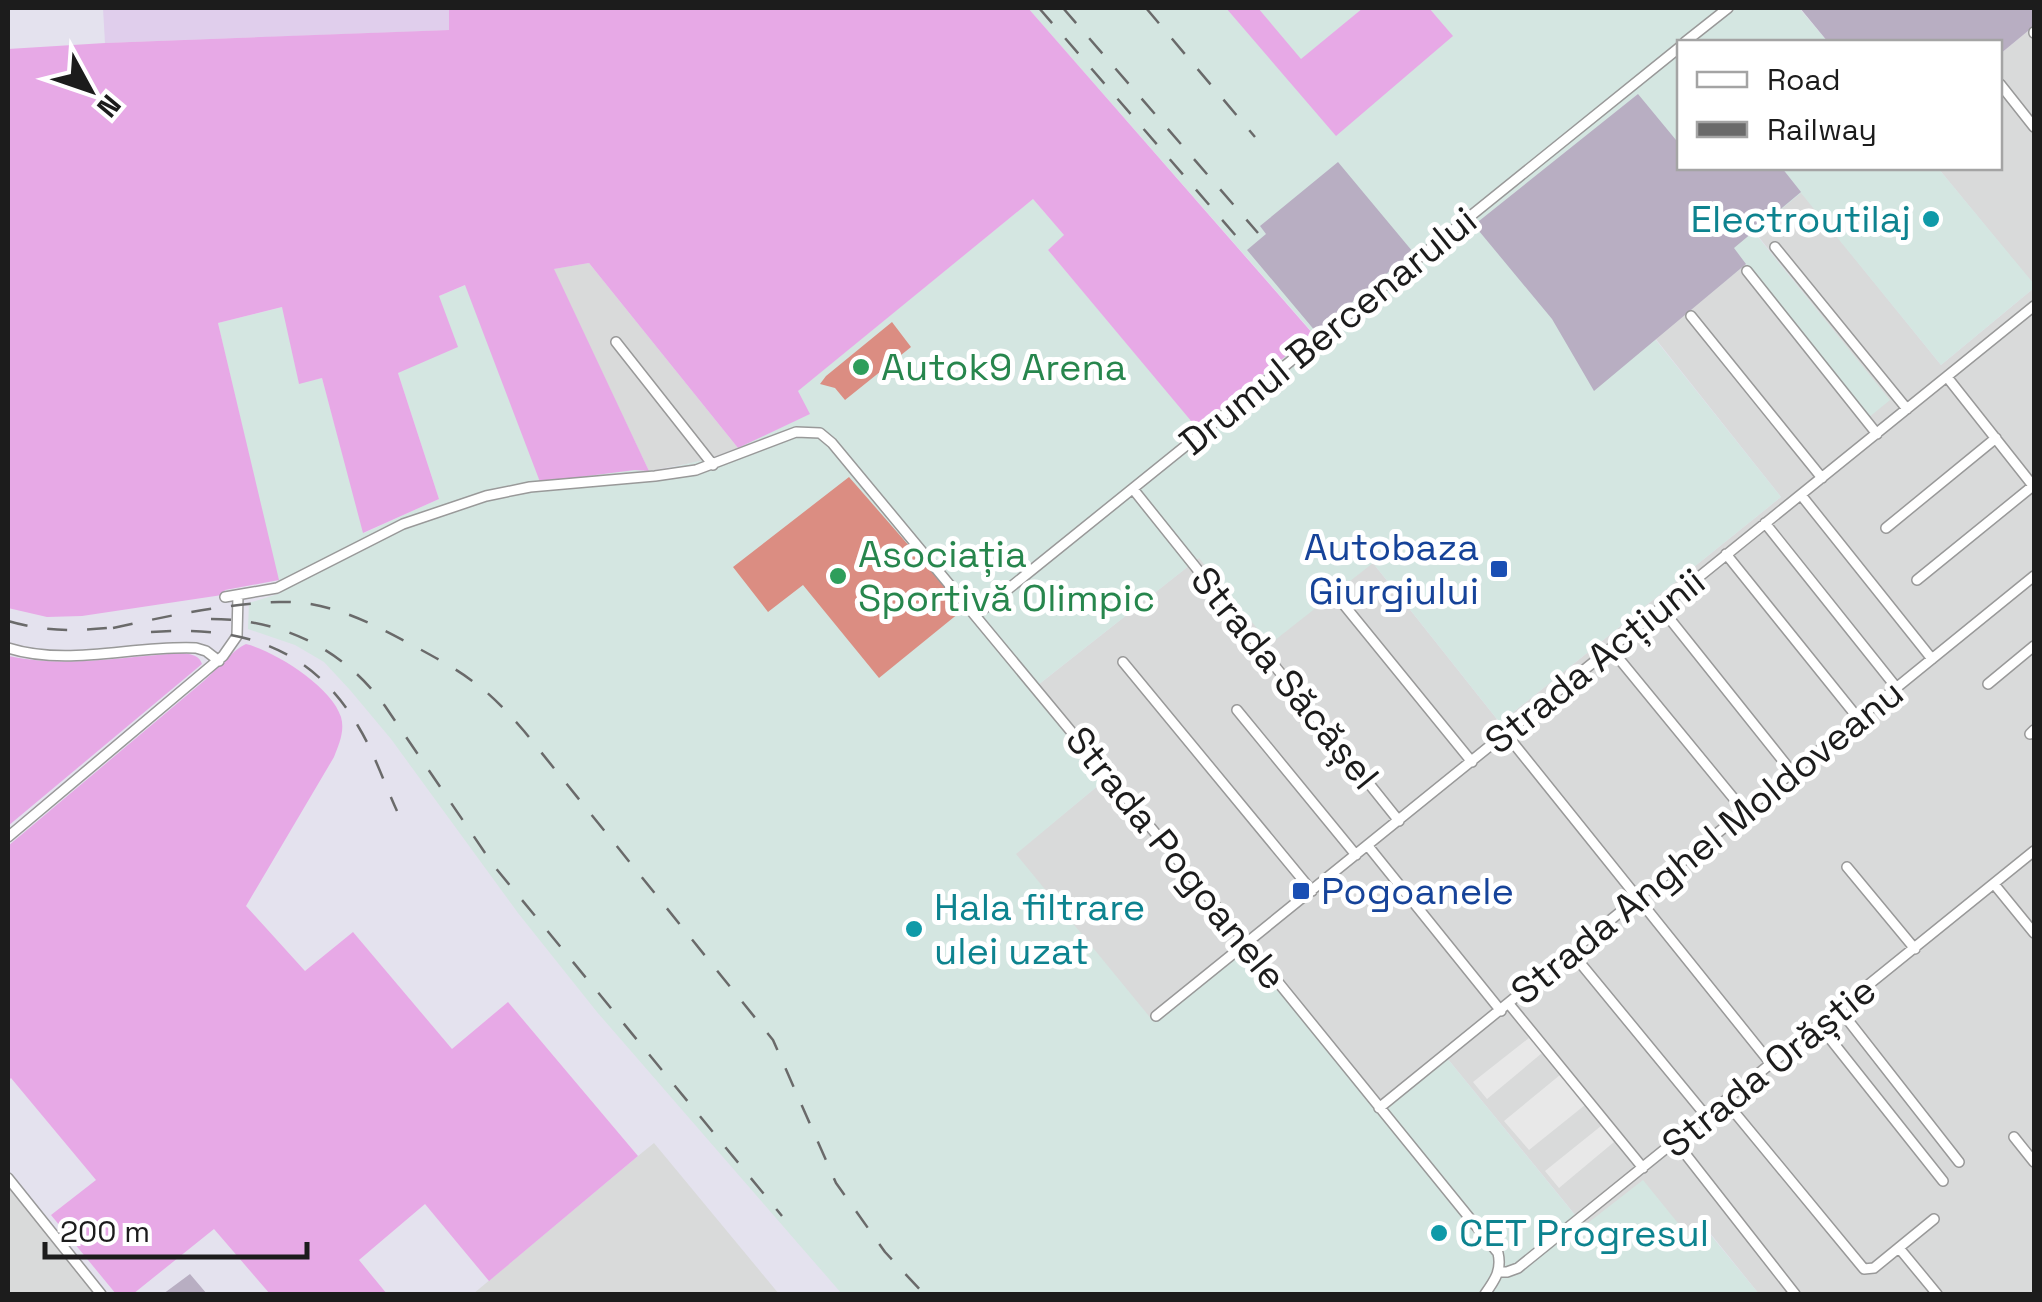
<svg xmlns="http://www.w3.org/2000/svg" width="2042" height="1302" font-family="'Space Grotesk',sans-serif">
<rect width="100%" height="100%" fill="#e4e2ee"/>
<path fill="#d9dada" d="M2034,26V285L1938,168H2000V54Z
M1801,192L1941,365L2034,288V1294H1759L1706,1228L1691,1239L1585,1227L1447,1058L1377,1113L1246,950L1153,1022L1015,854L1100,784L1038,685L1200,557L1373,563L1500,723L1781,497L1655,338L1746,264L1868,417L1889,400L1754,231Z
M589,263L738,448L702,461L649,471L553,269Z
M654,1143L779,1294H473L638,1156Z
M8,1175L89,1273L107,1294H8Z"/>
<path fill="#d4e6e1" d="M1028,8H1799L1828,42H1680V168H1938L2034,284V288L1941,365L1801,193L1754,232L1890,400L1868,418L1746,264L1655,339L1781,497L1500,723L1373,563L1270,644L1199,558L1038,685L1100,784L1016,854L1153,1021L1246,950L1377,1113L1447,1058L1584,1226L1643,1180L1690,1238L1705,1228L1759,1294H842L597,1012L518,913L391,739L350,690L324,662L295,645L248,629L249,603L281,593L218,323L283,307L299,383L322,378L364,533L439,499L398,373L439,296L466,285L540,481L635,470L656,471L721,456L809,414L797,391L1033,199L1065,236L1048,250L1198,428L1313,333Z"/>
<path fill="#b8aec2" d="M1800,8H2034V26L2000,54V42H1828Z
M1638,94L1676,140L1679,141L1680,168H1782L1801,192L1734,248L1746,264L1594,391L1552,319L1474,225Z
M1338,162L1413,252L1316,332L1247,250L1266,234L1260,226Z
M190,1274L207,1294H163Z"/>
<path fill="#e0ceec" d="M103,8H449L450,30L105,43Z"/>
<path fill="#e7a9e6" d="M449,8H1028L1313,334L1197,428L1048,250L1064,235L1033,199L798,391L810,414L738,448L589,263L554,269L649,471L635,470L540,482L465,285L439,296L458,347L398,373L439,499L363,533L322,378L299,384L282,307L218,323L279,580L225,590L222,595L82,616L47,617L8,608V49L105,43L449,30Z
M1226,8H1258L1301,59L1363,8H1429L1453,36L1336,136Z
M246,644C275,651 332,687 341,717C345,731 339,744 334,757L246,906L305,971L353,932L452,1049L508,1002L638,1156L489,1281L425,1204L359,1260L387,1294H270L214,1229L133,1294H116L51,1215L96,1180L11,1078L8,1081V846L205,680C217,669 233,650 246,644Z
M180,653C189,654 199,654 202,664L8,826V656C64,668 123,657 180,653Z"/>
<path fill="#db8d82" d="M892,322L911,347L845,400L835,388L820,384L826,376Z
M849,477L959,603V613L879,678L803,585L768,612L733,567Z"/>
<path fill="#e8e8e8" d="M1529,1038L1542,1053L1487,1099L1473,1082Z
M1560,1075L1585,1105L1529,1150L1504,1121Z
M1601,1126L1614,1142L1559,1188L1545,1171Z"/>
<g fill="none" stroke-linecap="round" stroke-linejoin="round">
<defs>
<path id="minor" d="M2034,32V33
M1685,42L1728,8
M2000,84L2034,127
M1775,247L1907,409
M1747,271L1877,434
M1691,316L1822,478
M616,342L713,465
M1947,377L2034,487
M1133,489L1399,821
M1801,495L1932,659
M1765,523L1896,687
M1886,528L1996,438
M1726,554L1858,718
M1917,580L2034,485
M225,597L277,588L403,524L486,496L530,487L655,476L696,470L796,432L820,433L832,443L1239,934L1498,1253C1502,1270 1495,1280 1485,1294
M1340,600L1472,762
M1661,608L1792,772
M976,615L1680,47
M8,648C69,667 133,645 196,648L206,651L219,661
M1611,649L1744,811
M1123,662L1312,891
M1988,684L2034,646
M1237,710L1356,855
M1506,734L1772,1065
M2030,734L2034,730
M8,837L223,656L237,636L238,595
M1368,846L1501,1011
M1847,867L1915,949
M1994,884L2034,933
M1572,953L1707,1117
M1509,1004L1643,1168
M1840,1010L1959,1162
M1156,1016L2034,306
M1820,1026L1943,1181
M1726,1102L1864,1269L1874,1268L1934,1219
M1379,1108L2034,576
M2014,1137L2034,1162
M1676,1142L1795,1294
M8,1178L101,1294
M1899,1248L1937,1294
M1499,1272H1507L1518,1268L2034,851"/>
</defs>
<use href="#minor" stroke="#999" stroke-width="12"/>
<use href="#minor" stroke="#fff" stroke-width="9"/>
<path stroke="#6a6a6a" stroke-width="2.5" stroke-dasharray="20 20" stroke-linecap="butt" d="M1039,8L1243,244
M1063,8L1258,233
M1146,8L1255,137
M211,619C281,619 343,648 385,706L494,866L782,1216
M8,621C49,633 84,631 126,626
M113,628C168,616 223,604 279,602C329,600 373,624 416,647C436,658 457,669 475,683C493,696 509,714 524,731L773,1040L836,1183L885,1252L924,1294
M151,632C239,625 311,646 358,726C374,752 384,783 397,811"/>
</g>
<g fill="#0f9aa8" stroke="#fff" stroke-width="4">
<circle cx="1931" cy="219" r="10"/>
<circle cx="914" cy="929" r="10"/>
<circle cx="1439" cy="1233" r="10"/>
</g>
<g fill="#2e9e5b" stroke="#fff" stroke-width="4">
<circle cx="861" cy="367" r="10"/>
<circle cx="838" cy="576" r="10"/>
</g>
<g fill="#1a4fb4" stroke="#fff" stroke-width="4">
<rect x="1489" y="559" width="20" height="20" rx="5"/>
<rect x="1291" y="881" width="20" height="20" rx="5"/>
</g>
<g text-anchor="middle" stroke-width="10" stroke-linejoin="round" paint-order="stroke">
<g font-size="38" fill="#0d838f" stroke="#fff" text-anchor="start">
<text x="1911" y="232" text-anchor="end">Electroutilaj</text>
<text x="934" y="920">Hala filtrare<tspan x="934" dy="44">ulei uzat</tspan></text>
<text x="1459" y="1246">CET Progresul</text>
</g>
<g font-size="38" fill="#1c1c1c" stroke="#fff">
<text transform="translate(1328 331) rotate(-39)" y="13">Drumul Bercenarului</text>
<text transform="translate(1595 661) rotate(-39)" y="13">Strada Acțiunii</text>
<text transform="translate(1285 678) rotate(51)" y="13">Strada Săcășel</text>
<text transform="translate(1707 842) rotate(-39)" y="13">Strada Anghel Moldoveanu</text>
<text transform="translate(1176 858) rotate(51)" y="13">Strada Pogoanele</text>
<text transform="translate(1769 1067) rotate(-39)" y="13">Strada Orăștie</text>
</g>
<g font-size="38" fill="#27864d" stroke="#fff" text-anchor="start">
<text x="881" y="380">Autok9 Arena</text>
<text x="858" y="567">Asociația<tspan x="858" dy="44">Sportivă Olimpic</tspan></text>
</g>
<g font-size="38" fill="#164399" stroke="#fff" text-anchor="end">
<text x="1479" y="560">Autobaza<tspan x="1479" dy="44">Giurgiului</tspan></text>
<text x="1321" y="904" text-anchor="start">Pogoanele</text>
</g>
</g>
<rect width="2042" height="1302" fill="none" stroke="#1c1c1c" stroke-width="20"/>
<rect x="1677" y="40" width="325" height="130" fill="#ffffff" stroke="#a4a4a4" stroke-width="2.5"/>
<rect x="1697" y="72" width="50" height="15" fill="#ffffff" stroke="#a4a4a4" stroke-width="2.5"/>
<text x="1767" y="90" font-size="30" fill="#1c1c1c">Road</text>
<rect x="1697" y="122" width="50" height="15" fill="#6a6a6a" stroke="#a4a4a4" stroke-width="2.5"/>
<text x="1767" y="140" font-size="30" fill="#1c1c1c">Railway</text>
<g transform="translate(90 90) rotate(130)" stroke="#ffffff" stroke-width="8" paint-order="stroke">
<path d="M0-8L18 38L0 25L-18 38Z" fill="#1c1c1c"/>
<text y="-15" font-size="28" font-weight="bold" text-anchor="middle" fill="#1c1c1c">N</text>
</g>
<path d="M45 1242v15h262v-15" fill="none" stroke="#1c1c1c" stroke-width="5"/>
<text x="60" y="1242" font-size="30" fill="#1c1c1c" stroke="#ffffff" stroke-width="8" paint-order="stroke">200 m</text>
</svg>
